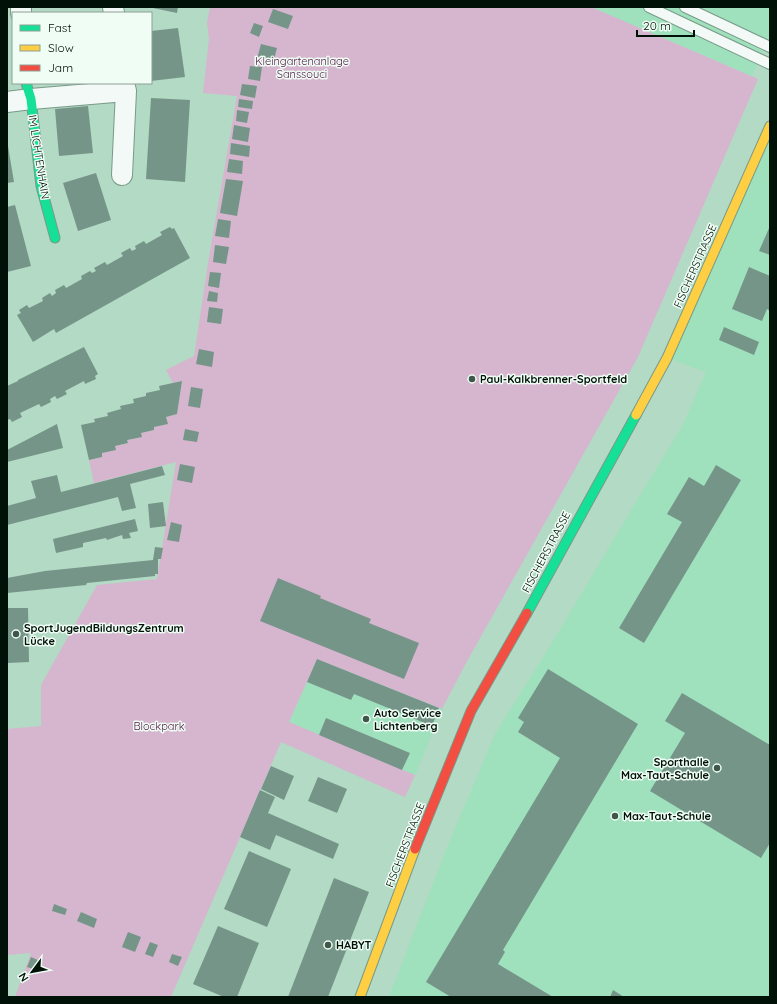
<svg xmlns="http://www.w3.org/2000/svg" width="777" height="1004" font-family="Quicksand,sans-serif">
<rect width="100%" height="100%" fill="#b2dac4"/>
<path fill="#9fe0bd" d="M591,7H770V36L752,76Z
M770,126V997H389L446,850L496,732L549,648L642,492L682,427L706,372L667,358Z
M317,659L442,709L415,775L289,722Z"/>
<path fill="#d6b5ce" d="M210,7H591L758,79L638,357L466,663L442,709L317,659L289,722L415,775L405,797L281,742L171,997H15L31,953L7,955V729L41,726V685L97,585L157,579L176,462L94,483L89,460L102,457V453L115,446L128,443L127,440L141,437V433L154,430V427L168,424L166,417L177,414L182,381L173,383L166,370L194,356L209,257L237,96L203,93L209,39L207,22Z"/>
<path fill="#769589" d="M148,7H178L177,13Z
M273,9L293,16L288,29L268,22Z
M254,23L263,26L259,37L250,33Z
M178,28L185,77L151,81V31Z
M261,44L277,48L273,63L257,59Z
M250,66L262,67L260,81L248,79Z
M242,84L257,86L255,98L240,95Z
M151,98L190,100L185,182L146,179Z
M239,99L253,101L252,109L238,107Z
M88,106L93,153L59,156L55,109Z
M237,110L249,112L247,123L236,121Z
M234,125L250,128L248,142L232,139Z
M7,140L14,182L7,183Z
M231,143L250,146L249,157L230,154Z
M229,159L243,161L242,174L227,172Z
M96,173L111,220L78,231L63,183Z
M226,179L243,181L237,216L220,213Z
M15,205L31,266L7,272V207Z
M218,219L231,221L229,238L215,236Z
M770,226V255L759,251Z
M170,227L172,229L174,228L190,258L56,333L54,329L33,342L17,315L21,313L19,310L27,305L29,308L43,301L42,298L50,293L52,296L56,293L55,290L64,285L66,288L82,279L81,276L90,271L92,273L96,271L94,268L105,262L107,265L123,256L121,253L130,248L132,251L136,249L135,246L144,241L146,244L162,235L160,232Z
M215,245L229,247L226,264L213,262Z
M749,267L770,276V311L767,309L762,321L732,309Z
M210,272L221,273L219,288L208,286Z
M209,291L218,293L217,302L207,301Z
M209,307L223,309L221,324L207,322Z
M724,327L759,342L754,355L719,340Z
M84,347L98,374L95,376L96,379L85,384L84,381L65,391L67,394L57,399L55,396L50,399L51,402L41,407L39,404L20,413L22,417L12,422L10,419L7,420V386L18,381V380Z
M199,349L214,352L212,367L196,364Z
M182,381L177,414L166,417L168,424L154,427V430L141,433L142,437L127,440L128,443L115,446L116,450L102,453V457L89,460L81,425L95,422L94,419L108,416L107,413L121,409L120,406L134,403L133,399L146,396V393L160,390L159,386Z
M191,387L203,389L200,408L188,406Z
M57,424L63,448L7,462V450Z
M185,429L199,432L197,442L183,440Z
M180,464L195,467L192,483L177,480Z
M716,465L741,480L644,643L619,628L682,522L667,514L689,477L704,486Z
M162,466L165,475L130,484L136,508L122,511L118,497L7,525V506L36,498L31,481L57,475L61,492Z
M163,502L166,526L150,528L148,504Z
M135,519L138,531L129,533L131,538L123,539L122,535L107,540L106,538L83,543V547L56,553L53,539Z
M171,522L182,525L179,542L167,540Z
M155,547L163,548L161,559H158V574H155V576L87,583L86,585L7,593V578L45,571L153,560Z
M278,578L321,596L320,598L371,619L369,623L419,643L404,679L260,621Z
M7,608H28L29,662L7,663Z
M317,659L439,708L432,726L354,694L351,700L307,682Z
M548,669L638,724L503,950L505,952L498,964L553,997H451L426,982L560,758L518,732L524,722L518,718Z
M682,693L770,745V843L761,858L650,791L685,733L665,721Z
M326,718L410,753L402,770L319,735Z
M271,766L294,776L284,800L261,789Z
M318,777L347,789L337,813L308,801Z
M260,790L275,797L268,813L339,844L333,859L276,835L270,850L240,837Z
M249,851L291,869L267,927L224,909Z
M334,878L369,892L328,997H288Z
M54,904L67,909L65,915L52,911Z
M81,912L97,919L94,928L77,921Z
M218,926L259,943L237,997H224L193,984Z
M128,932L141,937L135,952L122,947Z
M150,942L158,945L153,957L145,954Z
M172,954L182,957L178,966L169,962Z
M31,957L40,961L36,970L27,967Z
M613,990L624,997H610Z"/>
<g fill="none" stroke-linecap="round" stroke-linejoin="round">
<defs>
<path id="lane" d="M649,7L770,64
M685,7L770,47"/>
<path id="street" d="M21,7V13
M113,7L114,13
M7,102L31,99L126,91
M122,175L126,91L124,83"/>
<path id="fast" d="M26,83L31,99L41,186L55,238
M527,613L636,415"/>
<path id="slow" d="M636,415L667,358L770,126
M360,997L415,849"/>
<path id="jam" d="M415,849L471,711L527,613"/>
</defs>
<use href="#lane" stroke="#799a89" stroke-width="12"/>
<use href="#street" stroke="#799a89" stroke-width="22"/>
<use href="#fast" stroke="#799a89" stroke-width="11"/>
<use href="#slow" stroke="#799a89" stroke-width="11"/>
<use href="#jam" stroke="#799a89" stroke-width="11"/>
<use href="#lane" stroke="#f3f9f6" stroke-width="10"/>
<use href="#street" stroke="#f3f9f6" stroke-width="20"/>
<use href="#fast" stroke="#16e098" stroke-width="9"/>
<use href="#slow" stroke="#ffcf43" stroke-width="9"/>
<use href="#jam" stroke="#f24e42" stroke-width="9"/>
</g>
<g fill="#3e5749" stroke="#effdf5" stroke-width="1.5">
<circle cx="472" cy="379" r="4"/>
<circle cx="16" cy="634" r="4"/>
<circle cx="366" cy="719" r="4"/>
<circle cx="717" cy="768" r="4"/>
<circle cx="615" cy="816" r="4"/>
<circle cx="328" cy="945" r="4"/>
</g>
<g text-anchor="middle" stroke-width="3" stroke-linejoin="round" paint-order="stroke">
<g font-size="11" fill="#541644" stroke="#effdf5">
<text x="302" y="65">Kleingartenanlage<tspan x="302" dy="13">Sanssouci</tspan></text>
<text x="159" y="730">Blockpark</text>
</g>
<g font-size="11" fill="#001107" stroke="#effdf5">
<text transform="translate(39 157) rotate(81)" y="4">IM LICHTENHAIN</text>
<text transform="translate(695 266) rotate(-66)" y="4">FISCHERSTRASSE</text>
<text transform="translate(546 552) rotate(-62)" y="4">FISCHERSTRASSE</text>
<text transform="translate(405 845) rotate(-69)" y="4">FISCHERSTRASSE</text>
</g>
<g font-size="11" font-weight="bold" fill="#001107" stroke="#effdf5" text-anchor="start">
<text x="480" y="383">Paul-Kalkbrenner-Sportfeld</text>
<text x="24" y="632">SportJugendBildungsZentrum<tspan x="24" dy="13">Lücke</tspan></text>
<text x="374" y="717">Auto Service<tspan x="374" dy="13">Lichtenberg</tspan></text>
<text x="709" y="766" text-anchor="end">Sporthalle<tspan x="709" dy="13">Max-Taut-Schule</tspan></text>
<text x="623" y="820">Max-Taut-Schule</text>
<text x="336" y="949">HABYT</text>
</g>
</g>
<rect width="777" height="1004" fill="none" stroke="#001107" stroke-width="16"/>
<rect x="12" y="12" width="140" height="72" fill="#effdf5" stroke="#8f9f96"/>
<rect x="20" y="25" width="20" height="6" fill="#16e098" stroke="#8f9f96"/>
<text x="48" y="32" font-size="12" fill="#001107">Fast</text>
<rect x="20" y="45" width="20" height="6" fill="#ffcf43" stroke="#8f9f96"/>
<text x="48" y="52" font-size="12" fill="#001107">Slow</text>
<rect x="20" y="65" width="20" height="6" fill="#f24e42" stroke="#8f9f96"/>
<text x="48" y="72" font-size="12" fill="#001107">Jam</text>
<g transform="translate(32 972) rotate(238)" stroke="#effdf5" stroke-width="3" paint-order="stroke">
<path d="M0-3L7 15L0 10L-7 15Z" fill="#001107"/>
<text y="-6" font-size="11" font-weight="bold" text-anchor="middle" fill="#001107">N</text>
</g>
<path d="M637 30v6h57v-6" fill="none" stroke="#001107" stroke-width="2"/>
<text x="643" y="30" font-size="12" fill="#001107" stroke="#effdf5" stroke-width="3" paint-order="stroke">20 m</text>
</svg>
